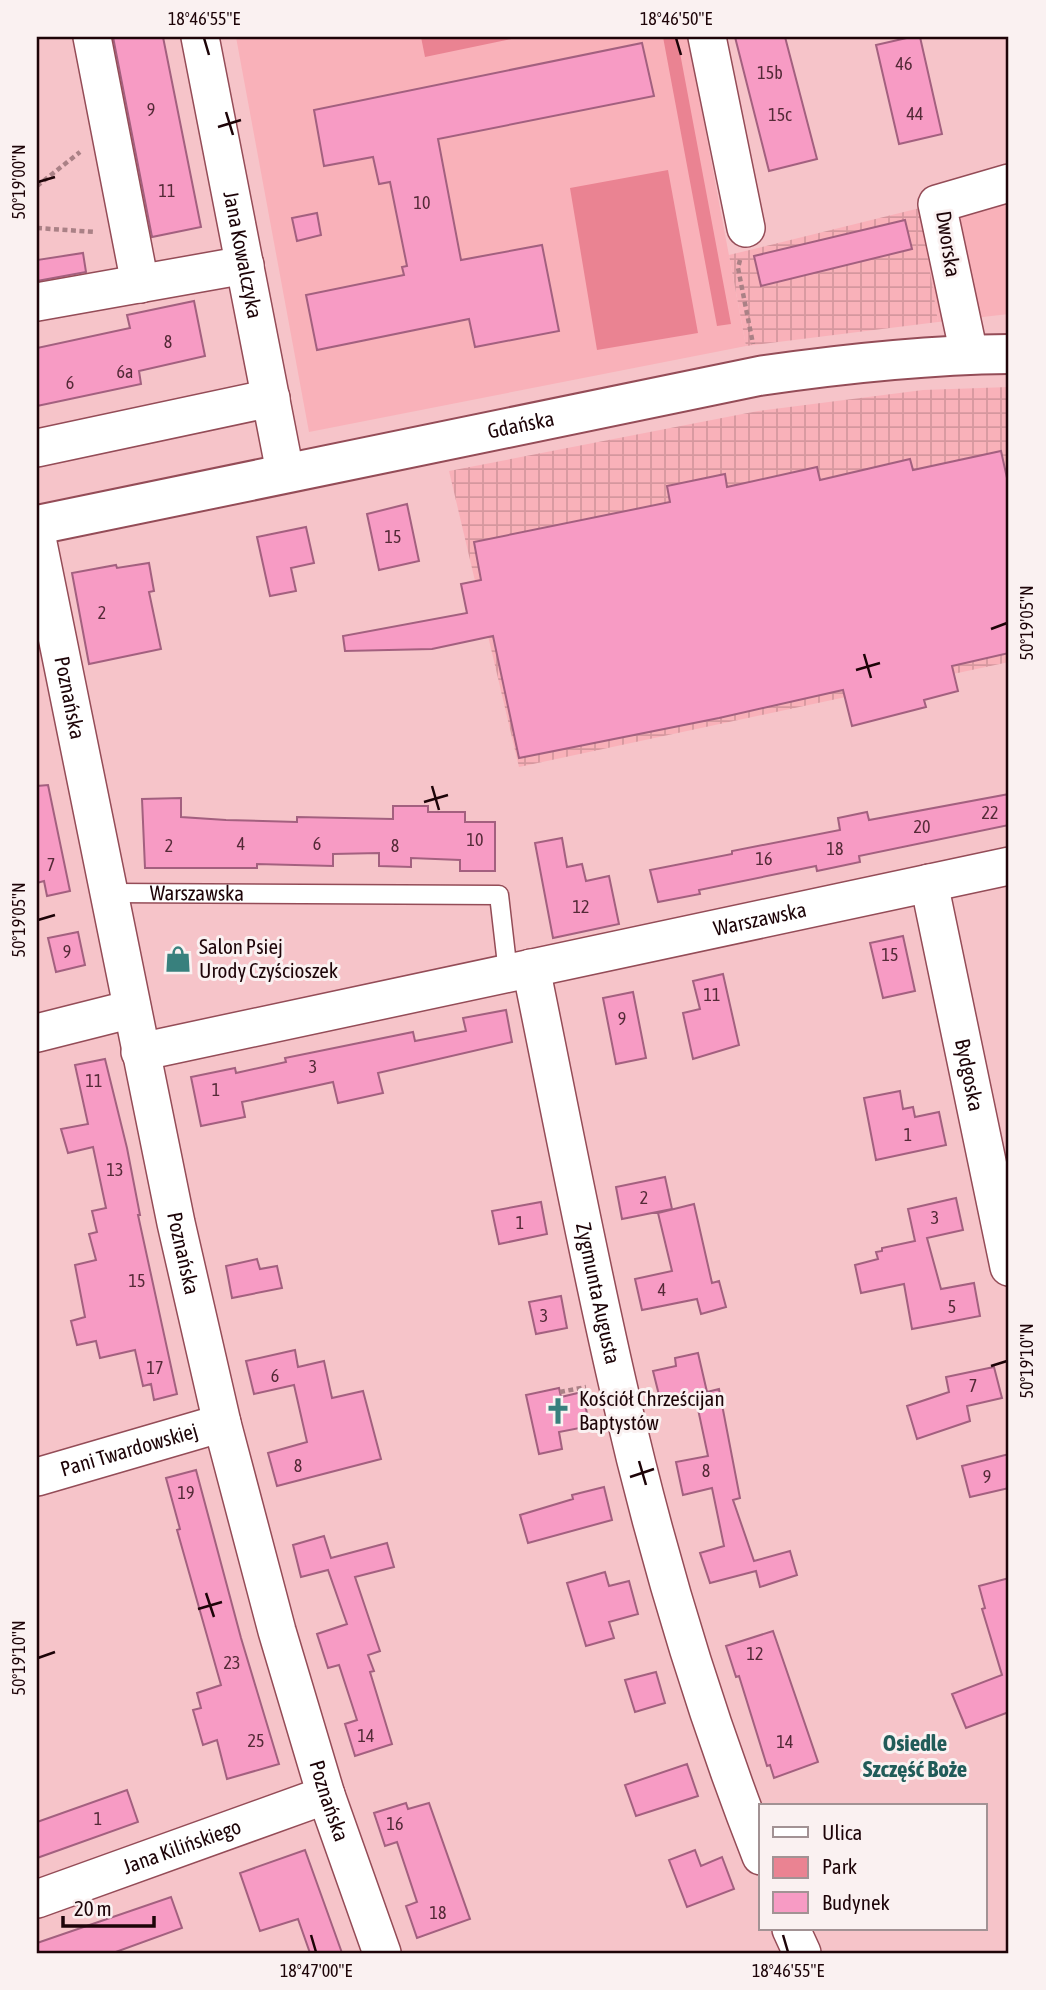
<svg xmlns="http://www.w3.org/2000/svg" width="1046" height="1990" font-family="'Asap Condensed',sans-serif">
<defs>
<pattern id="industrial-grid" width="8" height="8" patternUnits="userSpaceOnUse" patternTransform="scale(1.75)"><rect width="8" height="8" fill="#f9b1b9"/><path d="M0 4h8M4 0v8" fill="none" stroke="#d5979e"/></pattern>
</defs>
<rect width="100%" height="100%" fill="#f6c4c9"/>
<path fill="#f9b1b9" d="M236,37H688L746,346L309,432Z
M1009,196V314L938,322L922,222Z"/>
<path fill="url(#industrial-grid)" d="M920,208L938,322L746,346L729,255Z
M1009,387V662L519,767L449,471L758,411L923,390Z"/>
<path fill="#ea8392" d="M421,37H521L425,57Z
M663,37H677L731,324L717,326Z
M668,170L698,333L597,350L570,188Z"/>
<path fill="#f79bc4" stroke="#a3607f" stroke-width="2" d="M113,37H163L201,227L152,237Z
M735,37H785L817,159L769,171Z
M911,37H920L942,134L899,144L876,45Z
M642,43L654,96L438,139L461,260L542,245L559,331L475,347L469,319L317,350L306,295L404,275L402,267L407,266L390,182L379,184L373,157L324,166L314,110Z
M317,213L321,235L297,241L292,218Z
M905,220L912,249L761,286L754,256Z
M83,253L86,272L37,281V260Z
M194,301L205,356L139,371L141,384L37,406V348L130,328L127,315Z
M1001,451L1009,487V653L952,666L958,691L924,700L926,707L852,726L843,690L719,718L519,758L493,636L432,649L345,651L343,636L467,613L461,584L481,580L474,542L670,502L667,486L725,474L727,487L817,467L820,480L910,459L913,470Z
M407,504L419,561L379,570L367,514Z
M306,527L314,563L291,568L296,591L270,596L257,537Z
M149,563L154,591L149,592L161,649L89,664L72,573L116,565L117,568Z
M48,785L70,891L47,896L44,881L37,883V786Z
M1009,794V825L859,856L860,862L817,871L816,866L699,890L700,894L658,902L650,870L732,854V851L840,830L838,818L867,812L869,820Z
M181,798V817L226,820L297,822V817L393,819V806H428V812H465V822H495V871H460V860L411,858V867L379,866V853L333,854V866L257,864V868H145L142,799Z
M562,838L567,867L582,864L586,881L609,876L619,924L553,938L535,843Z
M78,932L85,965L56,972L48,938Z
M903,936L915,991L883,998L870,943Z
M723,974L739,1045L693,1059L683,1013L700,1009L693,981Z
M633,992L646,1058L616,1064L603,998Z
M506,1010L512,1042L378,1073L383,1093L338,1103L333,1082L242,1102L245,1117L201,1126L191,1077L235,1068L236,1073L286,1062L285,1058L413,1032L415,1041L466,1031L463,1018Z
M105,1059L127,1148L140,1215H138L177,1394L154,1400L151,1384L143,1386L135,1350L100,1358L96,1341L77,1345L71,1321L85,1317L75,1265L96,1260L89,1234L97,1232L92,1211L106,1208L93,1147L68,1153L61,1129L88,1124L75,1065Z
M900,1091L903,1109L913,1107L915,1117L939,1112L946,1145L876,1160L864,1098Z
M665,1177L672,1209L622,1219L616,1187Z
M956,1198L963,1230L927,1238L941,1289L974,1283L980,1316L912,1329L904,1284L861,1293L855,1265L878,1259L876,1252L882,1251V1248L915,1241L908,1209Z
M541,1202L547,1234L499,1244L492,1211Z
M694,1204L712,1283L719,1281L726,1307L701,1314L697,1299L642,1310L635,1279L672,1271L658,1213Z
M257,1259L260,1269L277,1266L282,1288L232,1298L226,1266Z
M561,1296L567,1328L536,1334L529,1302Z
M295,1350L298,1367L324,1361L332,1398L363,1391L381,1459L277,1486L268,1453L307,1442L294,1385L254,1394L246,1361Z
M698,1353L707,1392L719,1389L740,1498L733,1500L754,1561L790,1551L797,1575L760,1587L756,1571L710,1583L700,1553L724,1546L712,1488L683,1495L676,1462L708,1456L695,1395L661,1403L653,1371L676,1366L675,1358Z
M994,1367L1002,1398L967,1406L970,1421L917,1439L907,1406L949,1392L946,1377Z
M559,1388L561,1397L582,1392L590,1426L559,1432L562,1449L539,1454L526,1395Z
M1009,1454V1488L970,1497L962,1466Z
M196,1470L241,1638L279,1764L227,1779L217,1740L203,1745L193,1710L201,1708L197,1693L221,1685L177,1530L180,1529L166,1478Z
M604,1487L612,1520L528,1543L520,1515L573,1499L572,1495Z
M324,1536L331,1558L387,1543L394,1567L355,1577L380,1651L368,1655L374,1671L370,1672L392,1744L355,1756L345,1724L357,1720L339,1665L328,1668L317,1634L347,1624L328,1570L301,1577L293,1545Z
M605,1572L609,1586L629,1581L638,1614L609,1622L614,1638L586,1646L567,1583Z
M1009,1578V1712L966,1728L952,1694L1002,1675L982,1609L985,1608L979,1586Z
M773,1631L818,1762L774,1778L770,1765L767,1766L739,1676L736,1677L726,1646Z
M656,1672L665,1703L635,1712L625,1680Z
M687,1764L698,1796L636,1816L625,1785Z
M127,1790L138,1822L37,1858V1822Z
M406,1803L408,1809L429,1803L470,1919L417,1938L406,1906L417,1902L397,1842L385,1846L374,1813Z
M305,1850L342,1953H310L298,1919L260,1931L240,1873Z
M695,1850L701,1866L722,1857L734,1889L687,1907L669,1860Z
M171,1897L182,1928L113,1953H37V1943Z"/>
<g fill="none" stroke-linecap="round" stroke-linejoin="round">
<defs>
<g id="lane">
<path id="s1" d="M109,893L499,895L508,973"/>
</g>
<g id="street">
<path d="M92,37L140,284"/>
<path id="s2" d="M200,37L285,472"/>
<path d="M707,37L746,228"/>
<path d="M37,302L245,265"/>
<path d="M969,354L937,204L1009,183"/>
<path d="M37,448L271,398"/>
<path id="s3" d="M37,538L176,1223L222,1423L277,1631L326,1795L382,1953"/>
<path id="s4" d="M929,883L1009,1267"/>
<path id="s5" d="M531,968C560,1110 587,1253 620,1394C656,1551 702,1706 761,1856"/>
<path d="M37,1033L132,1009"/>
<path id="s6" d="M140,1052L1009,866"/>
<path id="s7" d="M37,1477L222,1423"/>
<path id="s8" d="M37,1899L326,1795"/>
<path d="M791,1929L802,1953"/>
</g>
<g id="secondary">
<path id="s9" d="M37,525L759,376C841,364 925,355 1009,354"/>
</g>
</defs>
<use href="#lane" stroke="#944c57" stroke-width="21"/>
<use href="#street" stroke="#944c57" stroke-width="40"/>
<use href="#secondary" stroke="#944c57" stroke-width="42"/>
<path stroke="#aa8186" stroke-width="4.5" stroke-dasharray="5 3.5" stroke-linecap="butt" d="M37,186L80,152
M37,228L95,232
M740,260L738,268L753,344
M560,1392L586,1387"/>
<use href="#lane" stroke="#fff" stroke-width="18"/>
<use href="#street" stroke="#fff" stroke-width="37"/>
<use href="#secondary" stroke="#fff" stroke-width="38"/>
</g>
<path fill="none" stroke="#1d0408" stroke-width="2.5" d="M204,38L209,55M676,38L681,55M226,112L233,135M218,127L241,120M38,182L55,177M991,629L1007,623M864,654L871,678M856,670L880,663M432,786L439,810M424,802L448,795M38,920L55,915M991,1366L1007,1361M639,1461L646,1485M630,1477L654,1469M206,1593L214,1617M198,1609L222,1602M38,1658L55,1652M311,1935L316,1952M783,1935L788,1952"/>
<defs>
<symbol id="shop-bare" viewBox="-9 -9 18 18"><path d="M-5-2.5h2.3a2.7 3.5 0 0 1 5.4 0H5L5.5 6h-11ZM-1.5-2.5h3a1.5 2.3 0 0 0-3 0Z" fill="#38807d" stroke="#faf1f1" stroke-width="2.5" paint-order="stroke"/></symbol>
<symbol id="church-bare" viewBox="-9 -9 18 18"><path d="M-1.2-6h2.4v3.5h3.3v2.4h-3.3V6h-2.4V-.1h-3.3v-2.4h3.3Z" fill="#38807d" stroke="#faf1f1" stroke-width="2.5" paint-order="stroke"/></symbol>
</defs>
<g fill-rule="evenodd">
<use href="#shop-bare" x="159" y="940" width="38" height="38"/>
<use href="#church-bare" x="539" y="1392" width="38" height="38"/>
</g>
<g text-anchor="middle" stroke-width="6" stroke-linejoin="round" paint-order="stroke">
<g font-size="18" fill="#542a37">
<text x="904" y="70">46</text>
<text x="770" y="79">15b</text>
<text x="151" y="116">9</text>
<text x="915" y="120">44</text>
<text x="780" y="121">15c</text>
<text x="167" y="197">11</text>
<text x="422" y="209">10</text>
<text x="168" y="348">8</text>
<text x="125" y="378">6a</text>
<text x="70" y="389">6</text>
<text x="393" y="543">15</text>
<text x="102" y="619">2</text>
<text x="990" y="819">22</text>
<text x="922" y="833">20</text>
<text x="475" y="846">10</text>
<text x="241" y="850">4</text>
<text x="317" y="850">6</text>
<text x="169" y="852">2</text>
<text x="395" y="852">8</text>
<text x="835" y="855">18</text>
<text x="764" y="865">16</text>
<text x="51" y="871">7</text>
<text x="581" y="913">12</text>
<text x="67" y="958">9</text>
<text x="890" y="961">15</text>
<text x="712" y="1001">11</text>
<text x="622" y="1025">9</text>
<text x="313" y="1073">3</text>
<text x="94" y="1087">11</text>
<text x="216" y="1096">1</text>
<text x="908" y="1141">1</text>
<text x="115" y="1176">13</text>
<text x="644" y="1204">2</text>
<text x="935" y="1224">3</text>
<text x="520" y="1229">1</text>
<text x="137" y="1287">15</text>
<text x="662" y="1296">4</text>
<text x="952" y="1313">5</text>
<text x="544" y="1322">3</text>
<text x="155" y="1374">17</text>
<text x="275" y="1382">6</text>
<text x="973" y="1392">7</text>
<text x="298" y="1472">8</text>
<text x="706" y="1477">8</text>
<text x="987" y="1483">9</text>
<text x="186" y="1499">19</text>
<text x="755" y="1660">12</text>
<text x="232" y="1669">23</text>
<text x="366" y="1742">14</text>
<text x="256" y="1747">25</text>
<text x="785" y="1748">14</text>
<text x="98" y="1825">1</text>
<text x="395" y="1830">16</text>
<text x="438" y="1919">18</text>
</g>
<g font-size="21" fill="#1d0408" stroke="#faf1f1">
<text transform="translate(948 244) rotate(81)" y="7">Dworska</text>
<text dy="7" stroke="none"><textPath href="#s2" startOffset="222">Jana Kowalczyka</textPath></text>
<text dy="7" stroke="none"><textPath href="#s9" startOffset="494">Gdańska</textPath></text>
<text dy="7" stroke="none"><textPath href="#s3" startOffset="163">Poznańska</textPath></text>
<text dy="7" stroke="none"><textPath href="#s1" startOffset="88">Warszawska</textPath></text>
<text dy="7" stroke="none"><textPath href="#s6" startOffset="634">Warszawska</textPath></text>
<text dy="7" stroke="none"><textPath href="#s4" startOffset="196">Bydgoska</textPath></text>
<text dy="7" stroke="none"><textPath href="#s3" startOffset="730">Poznańska</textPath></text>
<text dy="7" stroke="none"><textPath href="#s5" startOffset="332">Zygmunta Augusta</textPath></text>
<text dy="7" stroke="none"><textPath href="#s7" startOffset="96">Pani Twardowskiej</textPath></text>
<text dy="7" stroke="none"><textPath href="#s3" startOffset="1297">Poznańska</textPath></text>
<text dy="7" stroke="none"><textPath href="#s8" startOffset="154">Jana Kilińskiego</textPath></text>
</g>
<g font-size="21" fill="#1d0408" stroke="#faf1f1" text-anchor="start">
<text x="199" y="954">Salon Psiej<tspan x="199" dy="24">Urody Czyścioszek</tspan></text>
<text x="579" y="1406">Kościół Chrześcijan<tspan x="579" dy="24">Baptystów</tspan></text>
</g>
<g font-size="23" font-weight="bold" fill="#215c59" stroke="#faf1f1">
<text x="915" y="1751">Osiedle<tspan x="915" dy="26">Szczęść Boże</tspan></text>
</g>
</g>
<rect width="1046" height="1990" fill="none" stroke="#faf1f1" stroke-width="77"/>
<rect x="759" y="1804" width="228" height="126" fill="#faf1f1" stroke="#a29294" stroke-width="2"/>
<rect x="773" y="1827" width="35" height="10" fill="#ffffff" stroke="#a29294" stroke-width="2"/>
<text x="822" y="1840" font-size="21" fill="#1d0408">Ulica</text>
<rect x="773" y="1857" width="35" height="21" fill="#ea8392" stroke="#a29294" stroke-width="2"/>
<text x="822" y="1874" font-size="21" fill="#1d0408">Park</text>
<rect x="773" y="1892" width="35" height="21" fill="#f79bc4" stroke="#a29294" stroke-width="2"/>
<text x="822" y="1910" font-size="21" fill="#1d0408">Budynek</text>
<path d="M63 1916v10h91v-10" fill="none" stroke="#1d0408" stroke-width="3.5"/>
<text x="74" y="1916" font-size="21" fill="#1d0408" stroke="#faf1f1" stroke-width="5" paint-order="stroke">20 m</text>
<rect x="38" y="38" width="969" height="1914" fill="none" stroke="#1d0408" stroke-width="2.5"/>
<g font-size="18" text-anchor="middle" fill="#1d0408">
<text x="204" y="25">18°46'55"E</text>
<text x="676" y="25">18°46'50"E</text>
<text transform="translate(19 182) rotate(-90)" y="6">50°19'00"N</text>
<text transform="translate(1027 623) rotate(-90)" y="6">50°19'05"N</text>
<text transform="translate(19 920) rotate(-90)" y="6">50°19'05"N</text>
<text transform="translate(1027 1361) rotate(-90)" y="6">50°19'10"N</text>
<text transform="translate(19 1658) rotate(-90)" y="6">50°19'10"N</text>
<text x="316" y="1977">18°47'00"E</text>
<text x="788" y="1977">18°46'55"E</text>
</g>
</svg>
